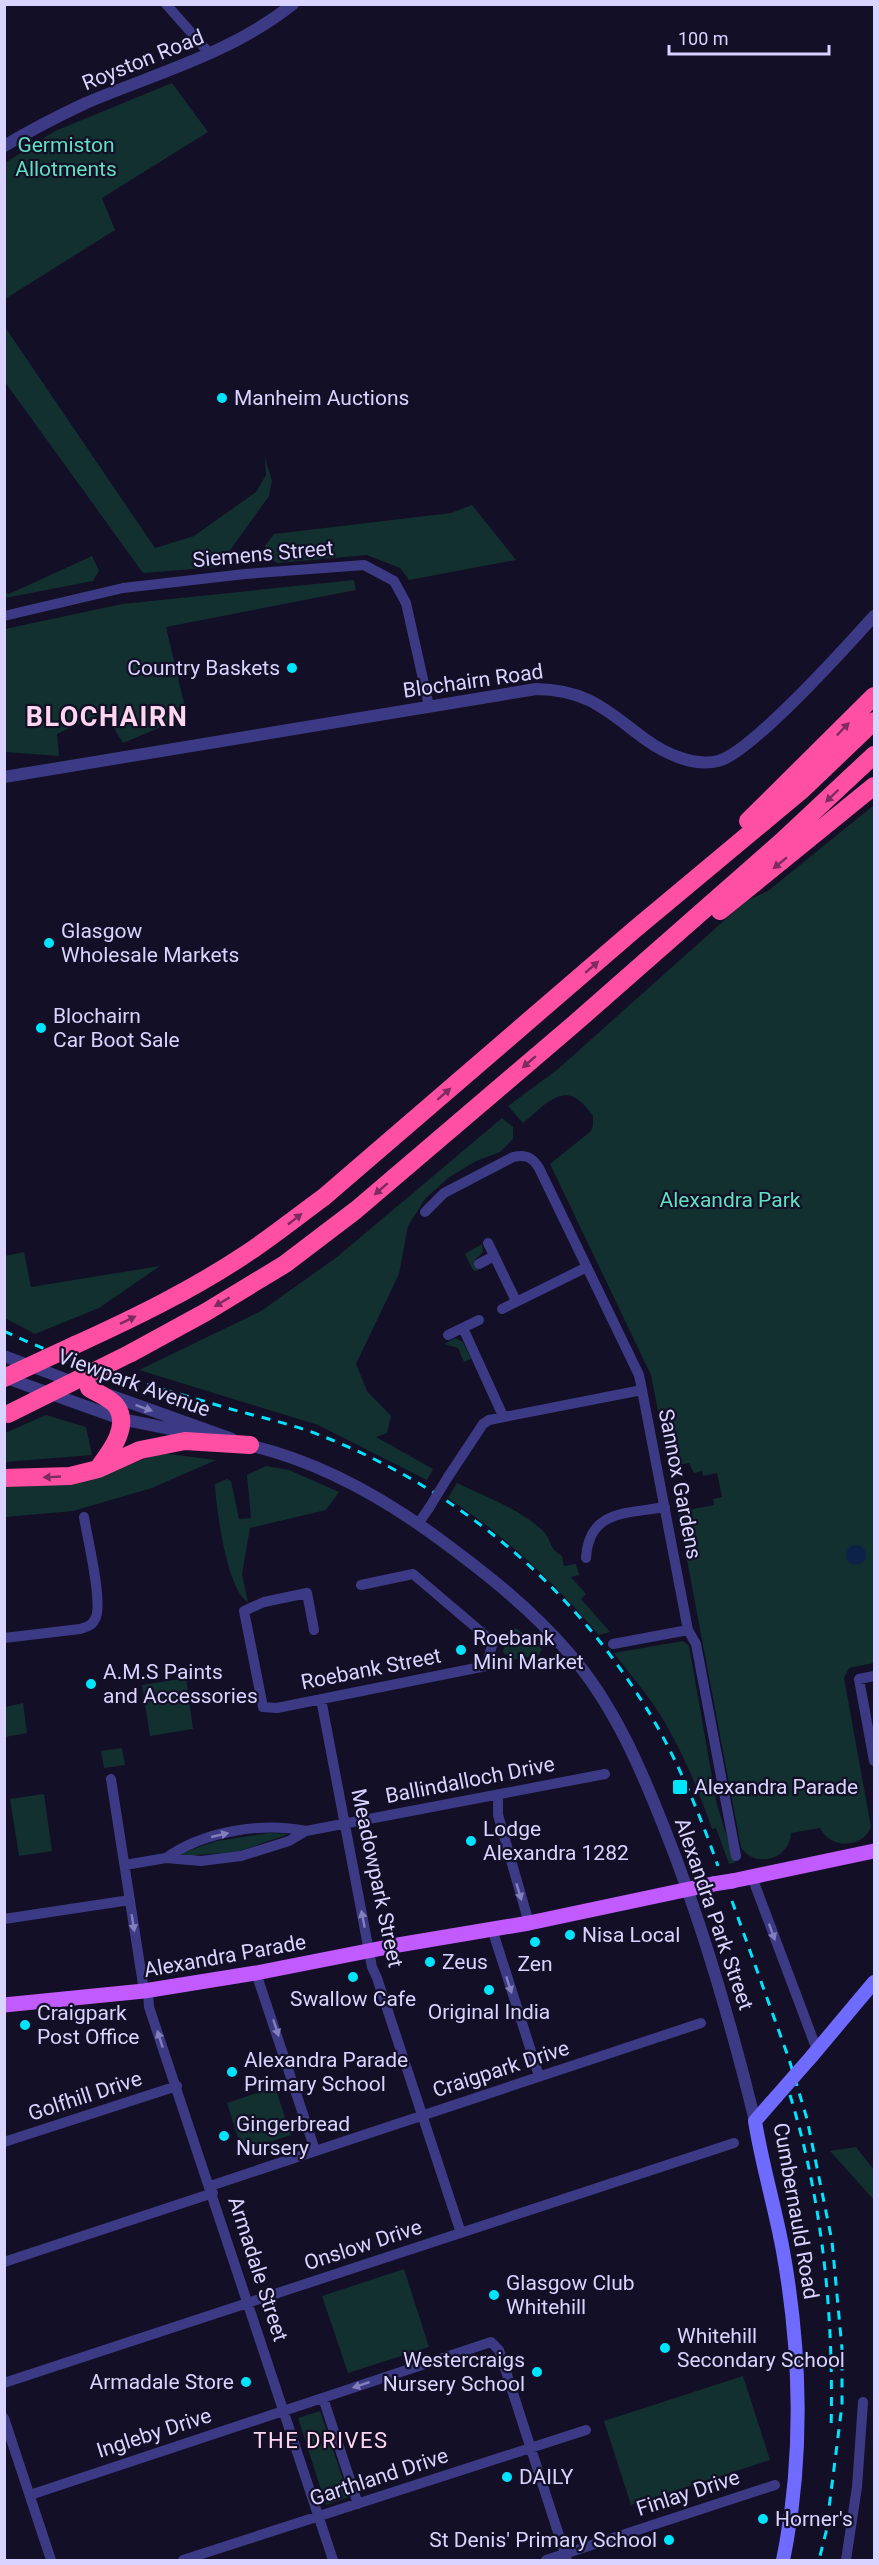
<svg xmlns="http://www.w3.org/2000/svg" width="879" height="2565" font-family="Roboto,sans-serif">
<rect width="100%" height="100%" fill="#130f26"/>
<path fill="#12302f" d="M172,83L208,132L102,198L115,230L5,299V163L55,131Z
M5,327L155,548L194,536L256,492L266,475L265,458L272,481L269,496L218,567L143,573L5,382Z
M472,505L516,560L409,580L400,568L367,555L277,563L267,556L265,546L274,534L451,513Z
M92,556L99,571L93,581L5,598V593L9,594Z
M354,580L356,590L166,627L187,716L123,743L104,712L57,734L59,756L5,752V629L122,604Z
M874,805V1663L849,1668L844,1678L871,1827C863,1848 831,1850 820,1828L791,1833C790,1860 754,1869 741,1847L678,1512L714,1505L713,1499L722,1497L717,1473L703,1476L702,1471L694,1473L689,1463L669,1467L651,1375L550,1164L591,1131L593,1126V1116C566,1077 550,1101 523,1123L508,1106L558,1069L746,901L768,891Z
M502,1118L513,1127V1139L500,1152L476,1161L448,1178L425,1199L408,1226L399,1274L356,1364L367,1391L391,1416L387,1433L376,1437L433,1469L427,1480L318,1425L139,1370L261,1311L337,1257Z
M482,1244L483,1252L475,1260L480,1269L476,1271L473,1270L465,1254Z
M24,1252L31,1287L160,1266L99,1308L35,1334L5,1318V1256Z
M455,1338L463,1342L471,1359L464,1362L458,1348L444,1344Z
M46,1415L86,1427L92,1455L5,1462V1433Z
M161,1453L216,1460L152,1488L73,1511L5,1517L4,1487L74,1484Z
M266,1466L289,1470L339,1492L326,1510L250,1528L242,1574L248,1602C227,1591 216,1508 215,1484L227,1479L231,1481L239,1519L251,1518L247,1475Z
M457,1483C485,1497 521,1509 543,1531C553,1541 547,1547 562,1556L564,1566L576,1564L579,1575L571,1577L586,1594L581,1599L610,1632L599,1635C554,1582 506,1536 448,1498Z
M516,1628L542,1649L539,1655L512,1660L503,1652L509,1630Z
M683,1641L689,1646L717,1805L735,1863L729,1864L716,1828L712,1829C697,1786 679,1742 653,1704C641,1687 627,1670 614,1653Z
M186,1678L193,1729L150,1736L142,1685Z
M23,1703L27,1733L5,1737V1707Z
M122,1748L125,1765L104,1768L101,1751Z
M44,1794L52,1851L19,1856L10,1799Z
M269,1833L289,1834L237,1852L182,1856V1853L217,1841Z
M275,2087L291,2135L242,2151L227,2103Z
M856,2147L874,2170V2200L830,2151Z
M404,2269L429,2347L348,2373L322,2296Z
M743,2376L770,2460L631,2505L604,2421Z
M320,2411L349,2497L326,2505L298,2418Z"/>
<path fill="#0c2248" d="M846 1555a10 10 0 1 1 20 0a10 10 0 1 1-20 0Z"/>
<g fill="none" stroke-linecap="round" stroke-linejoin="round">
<path stroke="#3d3a85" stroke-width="10" d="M166,4L210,54
M4,616L123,588L245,574L364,565L394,581L406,603L429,706
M425,1212L444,1193L513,1157C526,1154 532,1157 539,1168L639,1375L642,1390L688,1630L696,1644L736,1856
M488,1243L516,1301
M479,1264L494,1256
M502,1309L587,1267
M463,1328L503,1416
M448,1335L479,1320
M448,1477L483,1424L489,1420L642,1390
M418,1524L429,1508
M586,1558C589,1509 627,1514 665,1507
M314,1630L307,1593L264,1602L244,1611L263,1707L277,1708L486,1666L493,1642L413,1574L361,1585
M4,1638L80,1629C86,1627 92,1626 95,1619C104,1605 87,1537 84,1517
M613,1644L688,1630
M874,1676L859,1679L874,1761
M321,1699L372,1967L377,1978L461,2233
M111,1779L144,1991
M498,1795V1815L529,1923
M166,1858C204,1831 262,1822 306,1831
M125,1865L166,1858L201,1861L241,1856L289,1841L306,1831L605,1774
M752,1877L817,2050
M4,1919L130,1900
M492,1929L539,2076
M256,1973L315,2150
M148,1991L149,2007L333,2560
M4,2142L177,2086
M210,2186L701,2023
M4,2262L213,2193
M4,2383L734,2143
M323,2398L358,2504
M4,2418L51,2560
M30,2495L491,2342L499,2350L567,2560
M183,2560L586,2430
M546,2560L775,2485
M846,2560L857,2487L863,2402"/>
<path stroke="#3d3a85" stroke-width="12" d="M4,146C31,130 58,116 86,103C159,72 230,54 293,4
M4,777L536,689C588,690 606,710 645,739C664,753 693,767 718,761C750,754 848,645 874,616
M4,1356L76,1383
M4,1377L121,1419L201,1435
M109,1395L232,1439
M244,1444C318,1460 383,1497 442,1541C488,1575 531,1609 568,1652C614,1704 642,1771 667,1835C704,1929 731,2023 755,2121"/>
<path stroke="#6f6bff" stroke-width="14" d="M812,2056L874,1982
M776,2097L755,2121C762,2165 775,2207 783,2251C801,2351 804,2460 783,2560"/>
<path stroke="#c25bff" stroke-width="15" d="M732,1881L874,1851
M4,2005L144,1991L256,1973L398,1945L529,1923L713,1884"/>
<path stroke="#ff4fa3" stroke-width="18" d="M748,821L874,696
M720,911L874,786
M75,1345C134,1318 192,1290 246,1254C273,1236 298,1216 324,1197L634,930L803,789L874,721
M131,1353L206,1312L285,1264L356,1210L574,1024L781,842L874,755
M89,1388C97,1393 112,1399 117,1407C130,1427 110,1452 99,1467
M4,1478L70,1476L98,1469L140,1450L185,1441L250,1445"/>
<path stroke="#00e5ff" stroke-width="3" stroke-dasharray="9 8" stroke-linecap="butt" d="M4,1331C75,1365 152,1386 227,1408C259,1417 292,1424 322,1436C452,1487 563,1578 638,1695C673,1748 697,1807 718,1866
M732,1901L789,2059L807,2119L832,2241L842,2349V2405L826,2532L819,2560
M790,2095C823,2203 834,2317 831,2430"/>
<path stroke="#3d3a85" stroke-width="10" d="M429,1508L448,1477"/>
<path stroke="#6f6bff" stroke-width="14" d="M776,2097L812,2056"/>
<path stroke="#c25bff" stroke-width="15" d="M713,1884L732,1881"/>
<path stroke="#ff4fa3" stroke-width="18" d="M4,1378L75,1345
M8,1414L131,1353"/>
</g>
<defs><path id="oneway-solid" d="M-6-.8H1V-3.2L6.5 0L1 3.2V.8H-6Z" transform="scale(1.5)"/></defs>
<g fill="#7d2c5e">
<use href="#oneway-solid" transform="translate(843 729) rotate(-46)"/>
<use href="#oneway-solid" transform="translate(832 796) rotate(136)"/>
<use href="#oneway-solid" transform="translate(780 863) rotate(141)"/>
<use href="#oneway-solid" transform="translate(592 967) rotate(-41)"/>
<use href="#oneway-solid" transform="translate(529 1062) rotate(139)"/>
<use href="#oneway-solid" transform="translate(444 1094) rotate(-41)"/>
<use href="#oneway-solid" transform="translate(381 1189) rotate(139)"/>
<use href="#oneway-solid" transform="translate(295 1219) rotate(-38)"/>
<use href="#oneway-solid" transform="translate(222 1302) rotate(149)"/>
<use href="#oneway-solid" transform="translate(128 1320) rotate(-26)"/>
<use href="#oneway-solid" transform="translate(52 1477) rotate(177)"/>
</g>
<g fill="#837fbc">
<use href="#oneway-solid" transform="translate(144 1408) rotate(20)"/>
<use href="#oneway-solid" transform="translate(220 1835) rotate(-13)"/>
<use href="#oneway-solid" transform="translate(519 1892) rotate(73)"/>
<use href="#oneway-solid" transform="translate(363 1919) rotate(-101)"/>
<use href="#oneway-solid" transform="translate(133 1923) rotate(81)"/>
<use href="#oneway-solid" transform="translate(772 1932) rotate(70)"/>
<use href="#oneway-solid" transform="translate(509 1985) rotate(72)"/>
<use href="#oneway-solid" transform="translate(276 2028) rotate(72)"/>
<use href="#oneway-solid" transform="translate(160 2039) rotate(-108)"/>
<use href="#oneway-solid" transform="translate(361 2385) rotate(162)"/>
</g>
<g fill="#00e5ff" stroke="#130f26" stroke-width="2">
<circle cx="222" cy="398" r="6"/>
<circle cx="292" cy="668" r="6"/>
<circle cx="49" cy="943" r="6"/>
<circle cx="41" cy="1028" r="6"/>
<circle cx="461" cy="1650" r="6"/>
<circle cx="91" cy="1684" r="6"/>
<rect x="672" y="1779" width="16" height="16" rx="3"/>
<circle cx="471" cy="1841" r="6"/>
<circle cx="570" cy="1935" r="6"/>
<circle cx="535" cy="1942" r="6"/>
<circle cx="430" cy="1962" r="6"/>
<circle cx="353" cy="1977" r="6"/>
<circle cx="489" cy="1990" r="6"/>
<circle cx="25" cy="2025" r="6"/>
<circle cx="232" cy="2072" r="6"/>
<circle cx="224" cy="2136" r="6"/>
<circle cx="494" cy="2295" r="6"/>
<circle cx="665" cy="2348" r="6"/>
<circle cx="537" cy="2372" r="6"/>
<circle cx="246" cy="2382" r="6"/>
<circle cx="507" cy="2477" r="6"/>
<circle cx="763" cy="2519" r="6"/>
<circle cx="669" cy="2540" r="6"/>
</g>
<g text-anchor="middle" stroke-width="4.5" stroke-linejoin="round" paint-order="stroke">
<g font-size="21" fill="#d9d4ff" stroke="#130f26">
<text transform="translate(143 60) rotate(-22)" y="7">Royston Road</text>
<text transform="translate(263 554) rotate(-5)" y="7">Siemens Street</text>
<text transform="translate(473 681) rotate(-8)" y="7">Blochairn Road</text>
<text transform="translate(134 1383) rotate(20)" y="7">Viewpark Avenue</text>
<text transform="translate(680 1484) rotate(79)" y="7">Sannox Gardens</text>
<text transform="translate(371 1669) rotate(-11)" y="7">Roebank Street</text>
<text transform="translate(470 1780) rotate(-11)" y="7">Ballindalloch Drive</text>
<text transform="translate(377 1878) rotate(78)" y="7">Meadowpark Street</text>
<text transform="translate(714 1914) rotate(71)" y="7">Alexandra Park Street</text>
<text transform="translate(225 1956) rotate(-10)" y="7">Alexandra Parade</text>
<text transform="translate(501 2069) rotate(-18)" y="7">Craigpark Drive</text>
<text transform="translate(85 2096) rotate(-18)" y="7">Golfhill Drive</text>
<text transform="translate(796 2211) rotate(80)" y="7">Cumbernauld Road</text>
<text transform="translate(363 2245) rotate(-18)" y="7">Onslow Drive</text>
<text transform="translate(258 2269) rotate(72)" y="7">Armadale Street</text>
<text transform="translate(154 2433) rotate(-18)" y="7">Ingleby Drive</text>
<text transform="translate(379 2477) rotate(-18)" y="7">Garthland Drive</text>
<text transform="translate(688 2493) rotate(-18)" y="7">Finlay Drive</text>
</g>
<g font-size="21" fill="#5fe0c0" stroke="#130f26">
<text x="66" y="152">Germiston<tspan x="66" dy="24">Allotments</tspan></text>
<text x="730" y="1207">Alexandra Park</text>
</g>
<g font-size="21" fill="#d9d4ff" stroke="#130f26" text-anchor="start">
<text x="234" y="405">Manheim Auctions</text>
<text x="280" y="675" text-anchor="end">Country Baskets</text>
<text x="61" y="938">Glasgow<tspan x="61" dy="24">Wholesale Markets</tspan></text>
<text x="53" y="1023">Blochairn<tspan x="53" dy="24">Car Boot Sale</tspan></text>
<text x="473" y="1645">Roebank<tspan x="473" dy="24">Mini Market</tspan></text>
<text x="103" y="1679">A.M.S Paints<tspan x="103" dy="24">and Accessories</tspan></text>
<text x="694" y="1794">Alexandra Parade</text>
<text x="483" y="1836">Lodge<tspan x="483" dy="24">Alexandra 1282</tspan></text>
<text x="582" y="1942">Nisa Local</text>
<text x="442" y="1969">Zeus</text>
<text x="535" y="1971" text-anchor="middle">Zen</text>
<text x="353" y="2006" text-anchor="middle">Swallow Cafe</text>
<text x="489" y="2019" text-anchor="middle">Original India</text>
<text x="37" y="2020">Craigpark<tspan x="37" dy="24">Post Office</tspan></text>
<text x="244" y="2067">Alexandra Parade<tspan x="244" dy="24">Primary School</tspan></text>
<text x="236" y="2131">Gingerbread<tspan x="236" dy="24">Nursery</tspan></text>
<text x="506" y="2290">Glasgow Club<tspan x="506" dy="24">Whitehill</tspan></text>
<text x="677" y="2343">Whitehill<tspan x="677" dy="24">Secondary School</tspan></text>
<text x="525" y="2367" text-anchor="end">Westercraigs<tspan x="525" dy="24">Nursery School</tspan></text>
<text x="234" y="2389" text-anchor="end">Armadale Store</text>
<text x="519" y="2484">DAILY</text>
<text x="775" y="2526">Horner's</text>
<text x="657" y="2547" text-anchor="end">St Denis' Primary School</text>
</g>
<g font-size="22" letter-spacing="1.5" fill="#ffd6f0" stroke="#130f26">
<text x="321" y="2448">THE DRIVES</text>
</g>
<g font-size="27" font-weight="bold" letter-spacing="1.5" fill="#ffd6f0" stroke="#130f26">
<text x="107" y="726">BLOCHAIRN</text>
</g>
</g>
<rect width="879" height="2565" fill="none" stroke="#d9d4ff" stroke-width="12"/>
<path d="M669 45v9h160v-9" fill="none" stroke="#d9d4ff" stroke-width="3"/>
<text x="678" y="45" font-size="18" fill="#d9d4ff" stroke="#130f26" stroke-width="4.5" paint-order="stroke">100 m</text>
</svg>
